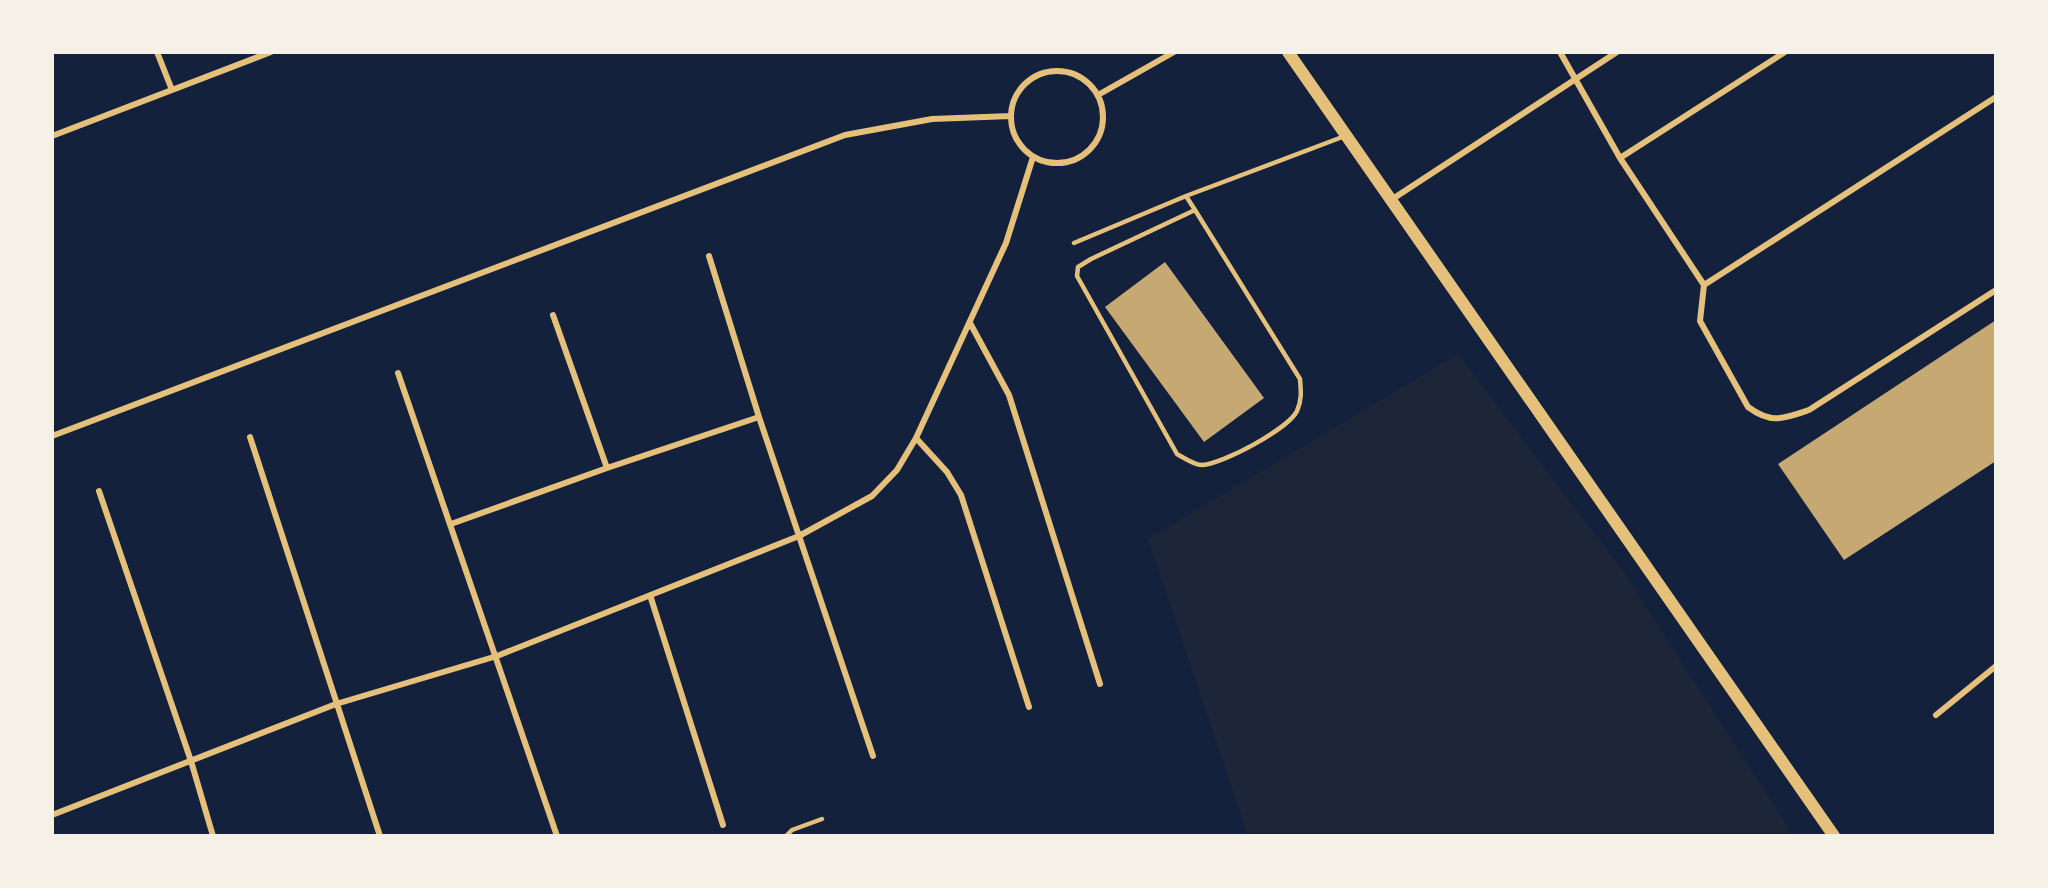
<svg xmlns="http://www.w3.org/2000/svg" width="2048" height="888" font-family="Mulish,sans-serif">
<rect width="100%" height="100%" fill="#14213d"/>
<path fill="#1d2539" d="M1458,354L1623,571L1793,835H1248L1148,539Z"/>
<path fill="#c6a872" d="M1165,262L1264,398L1204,442L1105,307Z
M1996,320V461L1844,560L1778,464Z"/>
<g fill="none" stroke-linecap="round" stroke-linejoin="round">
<path stroke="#e5c07b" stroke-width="4.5" d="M1186,196L1195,210L1300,379C1301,391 1302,400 1297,411C1288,429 1223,464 1202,465C1194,465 1184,458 1177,454L1077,276L1078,267L1091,259L1195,210
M1074,243L1186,196L1345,136
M786,836L792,830L822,819"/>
<path stroke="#e5c07b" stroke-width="6" d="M157,52L172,90
M1560,52L1620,158L1704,285L1700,321L1748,407C1771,424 1783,419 1809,410L1996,290
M1011 117a46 46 0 1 1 92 0a46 46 0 1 1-92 0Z
M1098,95L1174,52
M52,136L271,52
M1620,158L1785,52
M1391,200L1617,52
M709,256L759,417L873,756
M1704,285L1996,97
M553,315L607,468
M970,323L1009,395L1100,684
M398,373L557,836
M52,436L845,135L932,119L1011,116
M250,437L380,836
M916,438L947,472L961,495L1029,707
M99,491L191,761L213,836
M451,524L607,468L759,417
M650,595L723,825
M1936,715L1996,666
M52,815L336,704L497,656L799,536L872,496L897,470L916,438L1006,243L1033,157"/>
<path stroke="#e5c07b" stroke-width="12" d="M1288,52L1834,836"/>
</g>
<rect width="2048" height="888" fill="none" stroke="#f6f1e7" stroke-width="108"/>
</svg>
